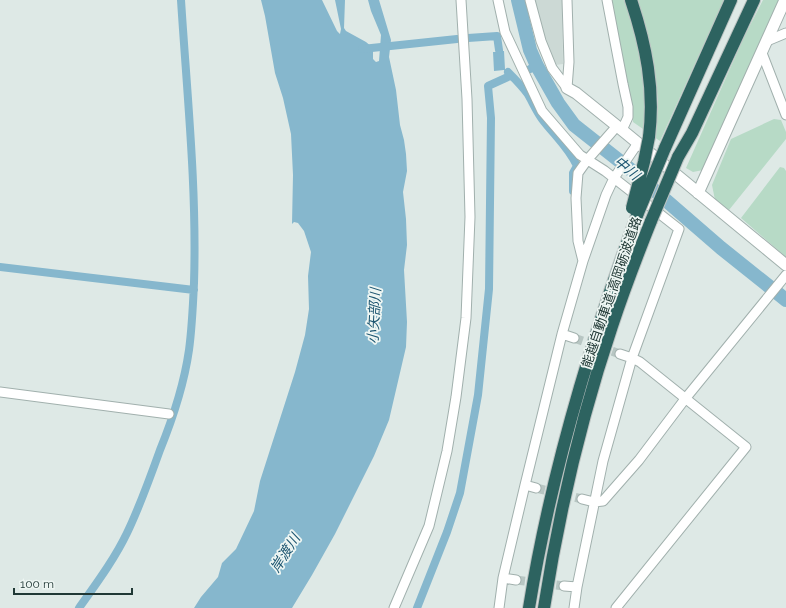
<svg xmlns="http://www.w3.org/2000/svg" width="786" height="608" font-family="Raleway,'Noto Sans JP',sans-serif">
<rect width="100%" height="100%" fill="#dee9e6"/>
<path fill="#ccd9d5" d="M534,0H562L563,64L555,65L545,40Z"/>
<path fill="#b7dac6" d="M611,0H626C638,41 650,86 643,129L633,122V113Z
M637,0H724L660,141L654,137L656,135L658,100L653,61Z
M763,0H780L703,170L693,172L686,168L744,37Z
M774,119L781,120L786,132V139L729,210L715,200L712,185L731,139Z
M780,167L784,168L786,171V257L741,218Z"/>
<path fill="#86b7cd" d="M261,0H322L337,31L340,34L341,29L335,0H345L344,28L346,31L366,42L373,48V59L376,62L379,61L381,35L371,11L368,0H379L391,40L389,57L396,90L400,125L404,140L406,154L407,171L403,192L406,219L407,245L404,270L407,322L406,347L389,420L374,456L335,534L312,575L292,608H194L201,597L218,577L222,563L236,549L254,511L260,481L295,372L305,335L309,309L308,276L311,252L304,231L298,223L294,222L292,224L293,175L291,134L283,98L275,73L265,16Z
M496,50H501L502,51H504L505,69L508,71L506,73L504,70L494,71L493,52H496Z"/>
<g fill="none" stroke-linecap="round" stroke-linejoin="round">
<path stroke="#86b7cd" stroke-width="8" d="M468,38L497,36L499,50
M362,49L457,39
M530,69L537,66
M508,72C515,79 521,85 527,93C532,101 536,111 542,119C554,135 569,148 577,166L573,173V191
M0,267L194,290
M79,608C96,584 114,560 127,533C140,506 150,478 160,450C173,418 184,385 189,350C192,328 193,305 194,283C197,189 187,94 181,0
M417,608L447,532L460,493L478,395L489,289L491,118L488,86L510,76"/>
<path stroke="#86b7cd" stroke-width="14" d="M518,0L530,50L537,66L558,103L574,125L631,170L721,248L786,300"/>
<path stroke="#b8c6c3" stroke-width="9" stroke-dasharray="9 4.5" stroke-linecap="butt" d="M574,338L620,354
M536,488L582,499
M516,580L564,586"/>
<defs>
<path id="minor" d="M498,0L505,32L542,111L580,155L605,171L679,229L632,358L603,461L577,587L574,608
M530,0L541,41L552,68L567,88
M607,0L623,84L628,107V117L622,130
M767,41L786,33
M762,53L786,115
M567,88L569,62L567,0
M583,261L578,241L576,198L578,173L588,159L617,126
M562,334L574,338
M0,392L169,414
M525,485L536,488
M582,499L594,502L603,501L639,460L685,399L786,275
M503,578L516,580
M564,586L577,587
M394,608L429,526L447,451L456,397L466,318L470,217L467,99L461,0
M499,608L503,578L525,485L562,334L583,261L606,195L614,178L638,143
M616,608L746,447L640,362L632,358L620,354"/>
<path id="tertiary" d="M567,88L576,93L622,130L786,265
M698,193L785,0"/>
<path id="motorway" d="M631,0C646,45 655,89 649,137
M665,148L731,0
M678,157L692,133L754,0
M529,608C551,472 590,342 638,213
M544,608C559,512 581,418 612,326C624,290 637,256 651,221"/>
</defs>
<use href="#minor" stroke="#a1b0ad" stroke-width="11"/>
<use href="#tertiary" stroke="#a1b0ad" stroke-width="13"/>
<use href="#motorway" stroke="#bcc3c2" stroke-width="14"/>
<use href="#minor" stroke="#fff" stroke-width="9"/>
<use href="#tertiary" stroke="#fff" stroke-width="11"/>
<use href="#motorway" stroke="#2d6360" stroke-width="12"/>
<defs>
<path id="motorway-bridge" d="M632,208L644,162L649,137
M638,213L665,148
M651,221L678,157"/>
</defs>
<use href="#motorway-bridge" stroke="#bcc3c2" stroke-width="14" stroke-linecap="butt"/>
<use href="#motorway-bridge" stroke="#2d6360" stroke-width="12"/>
</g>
<g text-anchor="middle" stroke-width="3.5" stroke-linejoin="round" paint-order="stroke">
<g font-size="13" fill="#203835" stroke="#eef6f3">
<text transform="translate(611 292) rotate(-71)" y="5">能越自動車道;高岡砺波道路</text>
</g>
<g font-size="14" font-style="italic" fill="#1d5671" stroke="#eef6f3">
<text transform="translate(627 168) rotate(40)" y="5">中川</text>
<text transform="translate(374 316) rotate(-87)" y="5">小矢部川</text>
<text transform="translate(285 553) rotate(-58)" y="5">岸渡川</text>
</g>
</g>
<path d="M14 588v6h118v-6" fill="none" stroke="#203835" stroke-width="2"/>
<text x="20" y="588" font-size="12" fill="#203835" stroke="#eef6f3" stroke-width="3" paint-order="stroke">100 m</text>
</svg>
